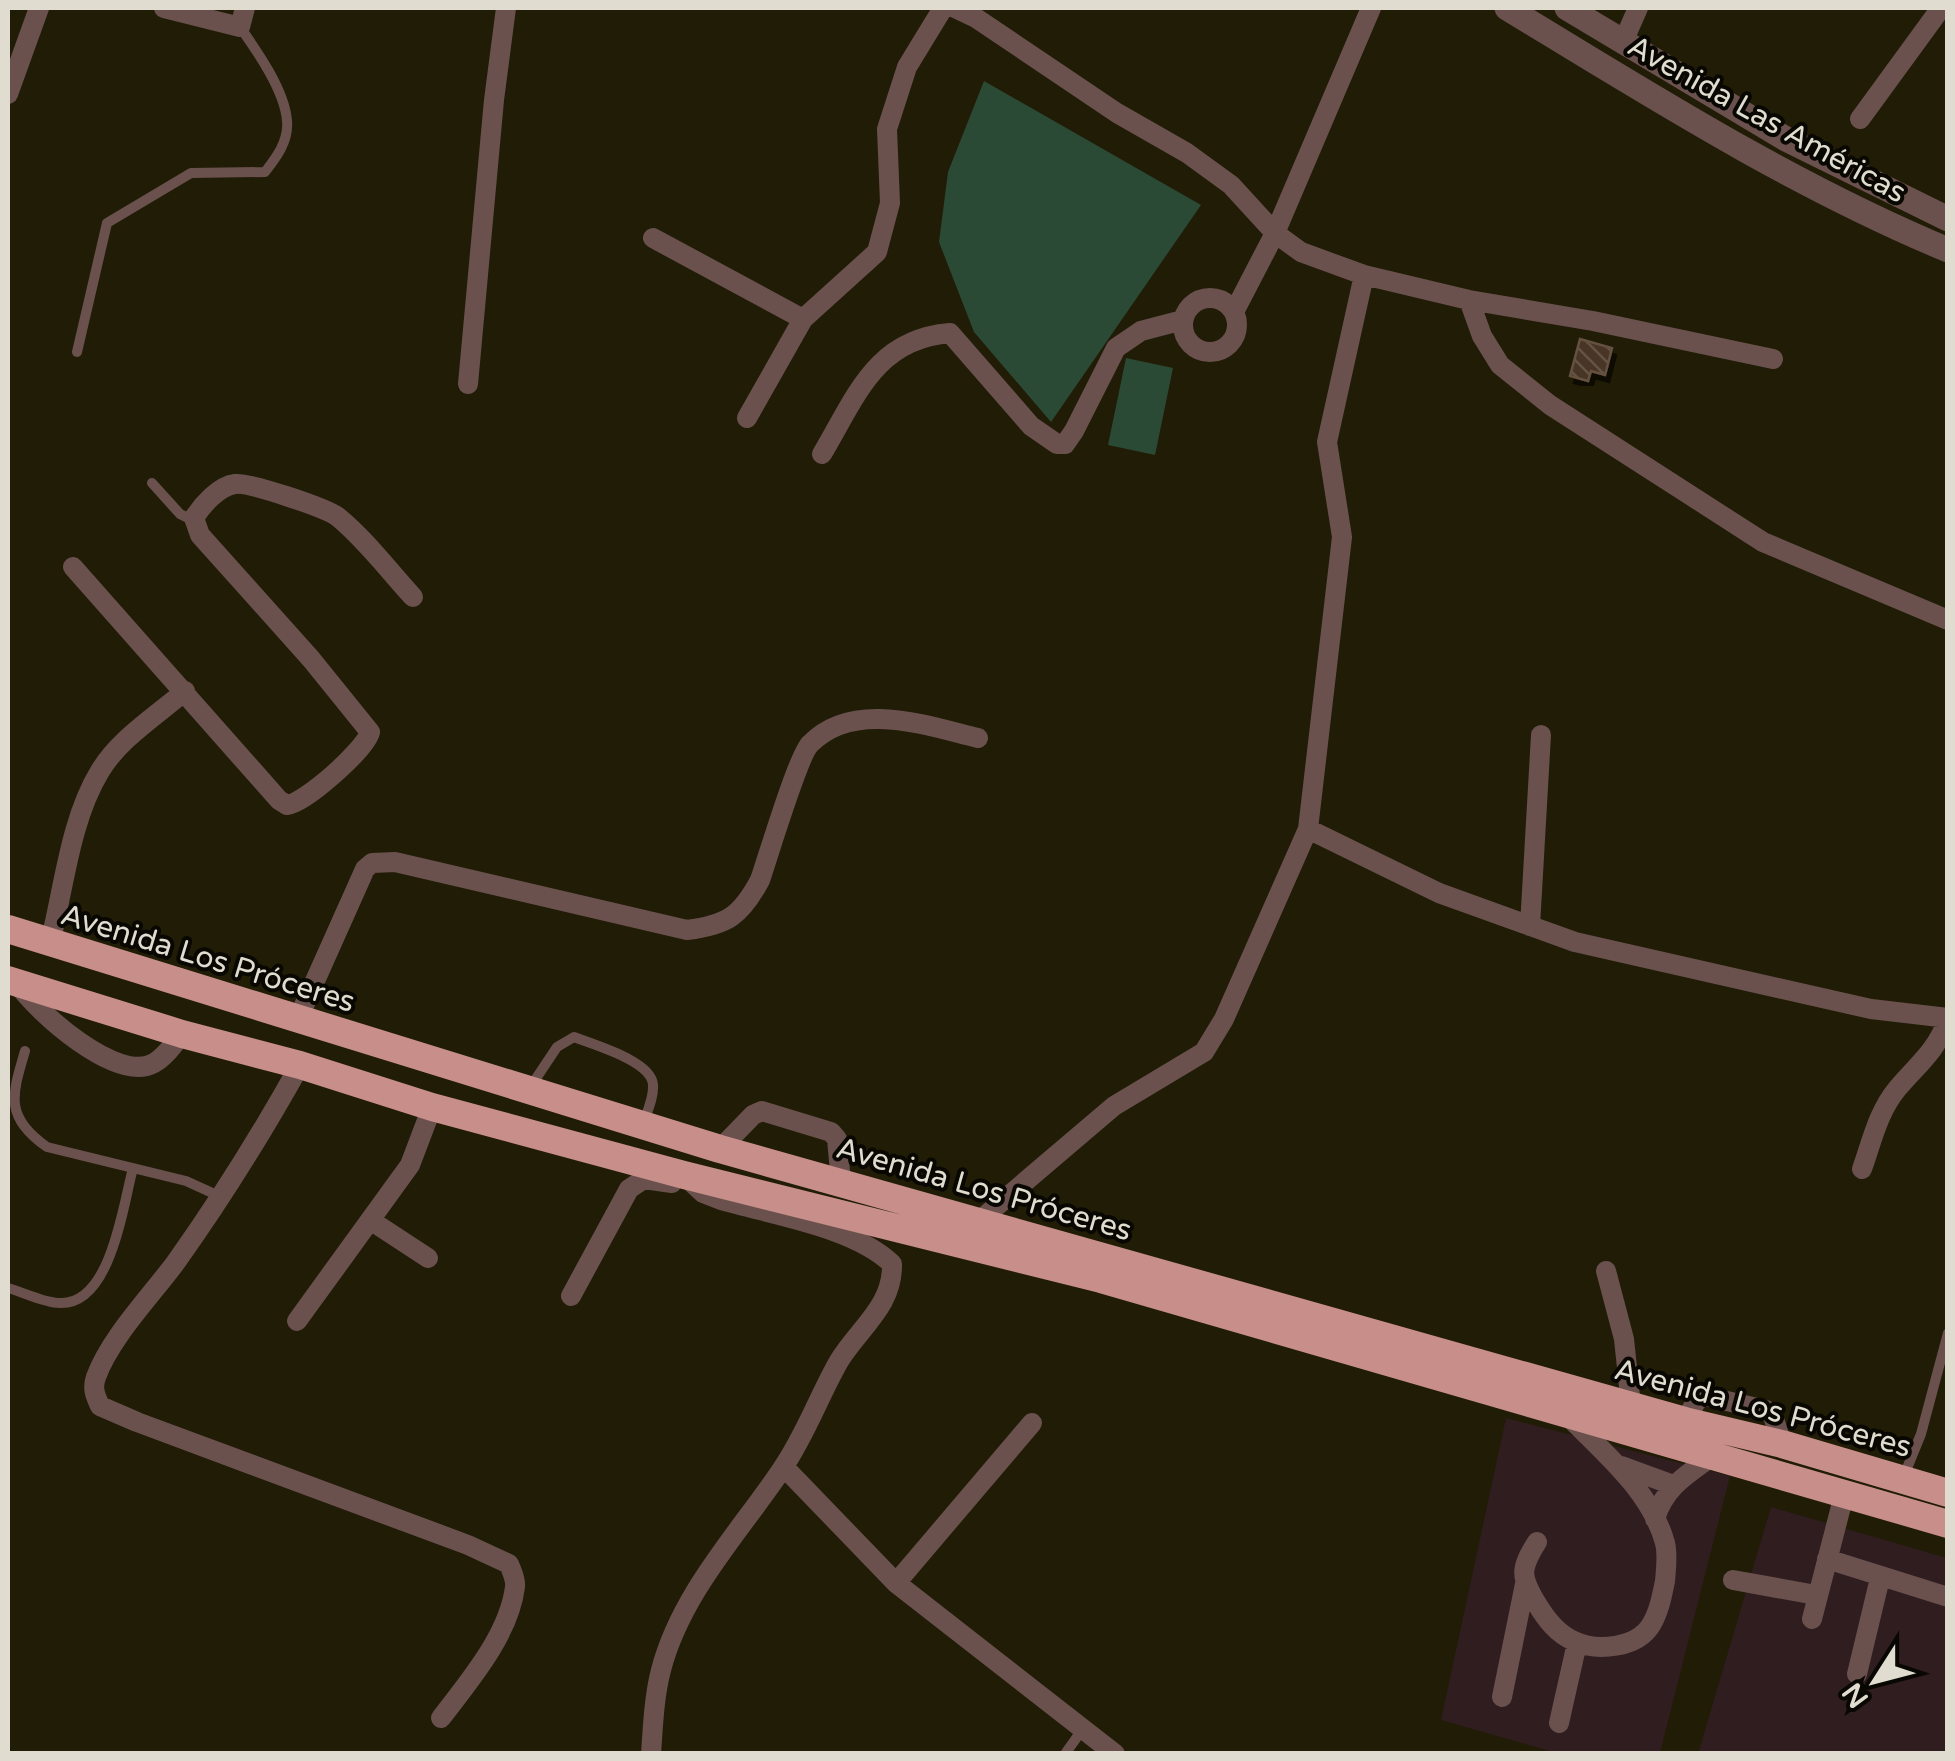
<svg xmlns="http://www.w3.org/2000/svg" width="1955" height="1761" font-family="'Varela Round',sans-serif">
<defs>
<pattern id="building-back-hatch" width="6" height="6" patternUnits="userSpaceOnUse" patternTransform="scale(2.5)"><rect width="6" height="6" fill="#493626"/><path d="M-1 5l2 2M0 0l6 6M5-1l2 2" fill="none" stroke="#635344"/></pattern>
<filter id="shadow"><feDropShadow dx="4" dy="7" stdDeviation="0" flood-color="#0009"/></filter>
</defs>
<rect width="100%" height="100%" fill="#211c06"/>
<path fill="#301d20" d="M1506,1418L1730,1476L1660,1753H1557L1441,1720Z
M1771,1507L1947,1558V1753L1698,1754Z"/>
<path fill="#2b4a36" d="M984,81L1201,205L1051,422L974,332L939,242L948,172Z
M1126,358L1173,368L1155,455L1108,445Z"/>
<path fill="url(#building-back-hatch)" stroke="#655141" stroke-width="2.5" filter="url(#shadow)" d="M1580,339L1612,348L1605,375L1591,371L1588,381L1570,376Z"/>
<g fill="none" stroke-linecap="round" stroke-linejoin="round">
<path stroke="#6a514e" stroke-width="10" d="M77,352L107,223L191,173L265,172C276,158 289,141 287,121C285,91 257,51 240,27
M152,483L180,514L194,521
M25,1051C12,1095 4,1117 47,1147L186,1181L219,1196
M529,1089L557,1047L574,1037C594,1045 652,1061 653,1085C654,1097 647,1112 643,1124
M8,1288C23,1292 44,1303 60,1303C111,1305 123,1205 133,1168
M1903,1478L1921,1434L1948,1333
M1065,1754L1082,1730"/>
<path stroke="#6a514e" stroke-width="20" d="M164,8L240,27L245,8
M955,8L976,18L1117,113L1187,153L1231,185L1275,233L1301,252L1364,275L1469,300L1593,321L1773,359
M1623,42L1638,8
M8,94L39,8
M1860,119L1941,8
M653,238L803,319
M1183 325a27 27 0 1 1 54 0a27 27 0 1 1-54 0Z
M1469,300L1482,336L1500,365L1550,405L1763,542L1948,620
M1234,312L1275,233L1371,8
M468,384L494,100L506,8
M747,418L803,319L877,252L890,203L887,129L907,67L943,8
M822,454C856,397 875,339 950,333L1031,426L1057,444H1065L1074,431L1116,348L1141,331L1183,320
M73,567L279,800L287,805C305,803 365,750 370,732L311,659L200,535L194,518C202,505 219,486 235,484C249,482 326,508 338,517C366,540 389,571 413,597
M1308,829L1439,893L1575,942L1871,1009L1948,1018
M1530,926L1541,735
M50,943C64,888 70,820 100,771C119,739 156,716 185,691
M17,983C37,1012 117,1084 154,1063C165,1057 174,1044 182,1034
M298,1019L365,869L372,863L395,862L687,930C727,925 741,916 760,880C768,857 798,756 810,744C854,699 927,726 978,738
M300,1065C262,1133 221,1199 176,1262C151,1296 110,1338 96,1377C92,1388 95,1395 100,1406L137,1422L468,1545L509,1564C512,1572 516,1579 515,1587C509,1635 469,1681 441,1718
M720,1149L753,1115L762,1111L831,1132L837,1139L841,1182
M1862,1169C1872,1141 1878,1112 1897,1089C1919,1063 1936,1052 1948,1019
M370,1220L428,1258
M979,1221L1114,1106L1204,1052L1224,1019L1308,829L1342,537L1327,442L1364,275
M1606,1271L1624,1339L1631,1406
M571,1296L629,1189L644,1179L672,1183
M297,1321L410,1165L432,1107
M1685,1421L1697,1400L1705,1396L1766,1410L1773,1416L1782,1444
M1621,1466L1673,1485
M784,1467L896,1583L1115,1754
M1655,1519C1664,1488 1686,1475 1711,1457
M1537,1542C1520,1569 1520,1576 1537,1604C1546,1619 1557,1634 1574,1641C1597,1652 1637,1648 1651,1625C1659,1612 1662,1596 1665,1581C1666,1569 1668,1555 1665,1543C1651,1491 1604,1453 1568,1416
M1827,1559L1948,1597
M1733,1580L1816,1595
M896,1583L1032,1423
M1812,1619L1844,1495
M1857,1674L1880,1578
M1502,1697L1525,1584
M1559,1723L1577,1643
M651,1754C653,1726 654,1697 661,1670C681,1593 739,1533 782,1469C805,1436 819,1396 839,1361C860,1327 893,1306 892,1264C854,1227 772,1215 721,1200L703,1193L689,1180"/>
<path stroke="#6a514e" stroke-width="25" d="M1507,8C1650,95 1792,185 1948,250
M1567,8L1786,139L1948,219"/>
<path stroke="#c88f8a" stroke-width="28" d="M8,929L720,1149L1685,1421L1782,1444L1948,1493
M8,980L182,1034L300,1065L432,1107L684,1175L1101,1279L1948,1524"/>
</g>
<g text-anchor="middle" stroke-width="8" stroke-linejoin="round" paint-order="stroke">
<g font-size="30" fill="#e0ddd0" stroke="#080702">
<text transform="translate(1767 119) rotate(29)" y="10">Avenida Las Américas</text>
<text transform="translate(208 958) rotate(17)" y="10">Avenida Los Próceres</text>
<text transform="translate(984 1189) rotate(16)" y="10">Avenida Los Próceres</text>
<text transform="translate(1763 1408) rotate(15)" y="10">Avenida Los Próceres</text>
</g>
</g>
<rect width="1955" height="1761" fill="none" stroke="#e0ddd0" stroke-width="20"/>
<g transform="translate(1875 1681) rotate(234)" stroke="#080702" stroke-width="8" paint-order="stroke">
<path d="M0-8L18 38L0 25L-18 38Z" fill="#e0ddd0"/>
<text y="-15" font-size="28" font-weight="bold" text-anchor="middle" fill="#e0ddd0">N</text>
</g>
</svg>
